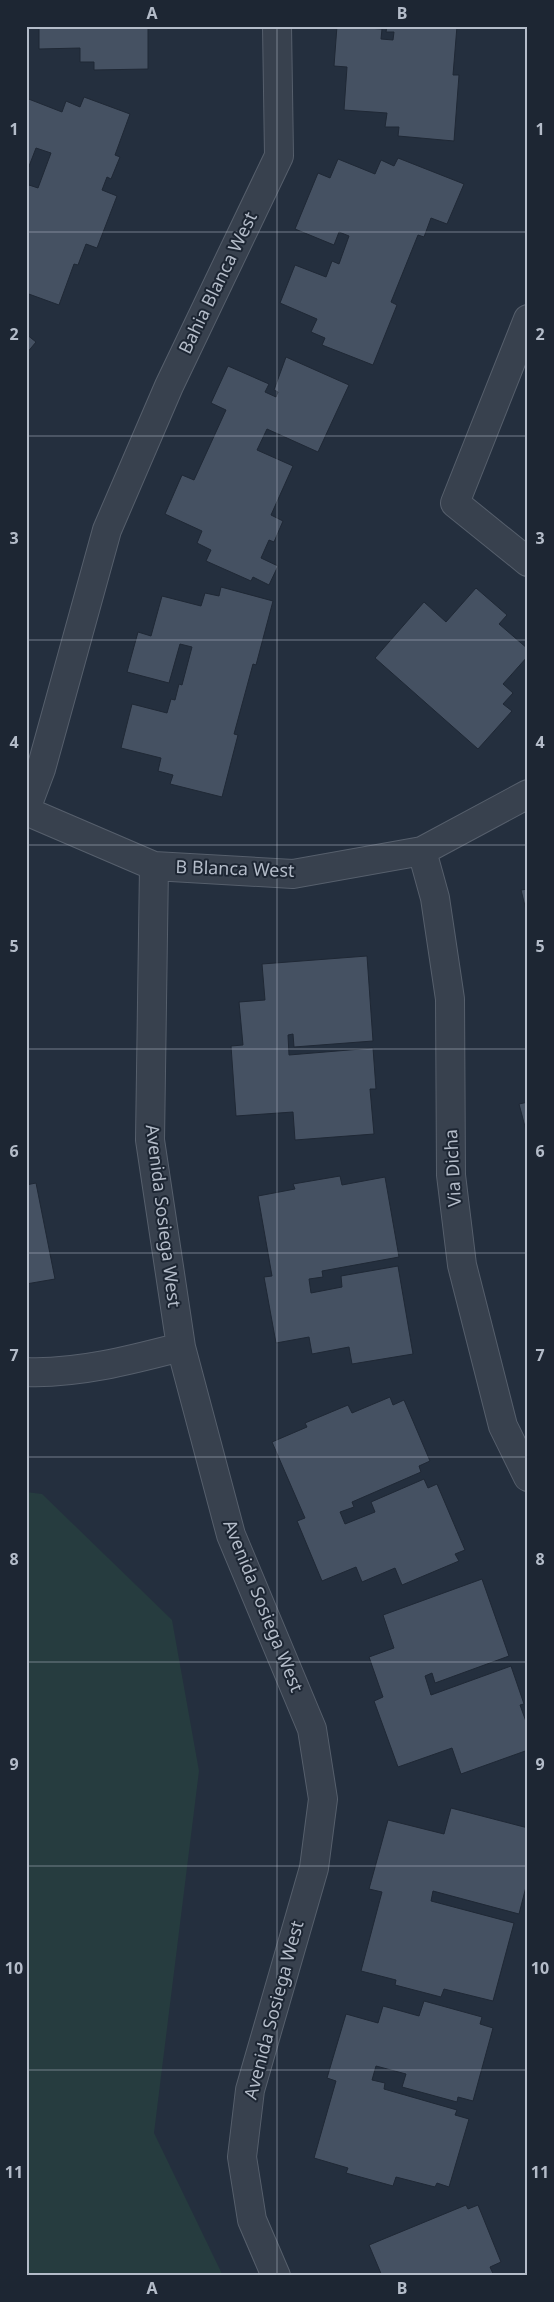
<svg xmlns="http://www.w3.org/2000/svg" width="554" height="2302" font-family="'Noto Sans',sans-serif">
<rect width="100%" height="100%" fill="#242f3e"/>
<path fill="#263c3f" d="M26,1492L42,1494L172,1620L199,1771L154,2133L223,2276H26Z"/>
<path fill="#455162" stroke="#1f2835" d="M39,26H148V69L94,70V62H80V48L39,49Z
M337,26L382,29L381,39L393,40L394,32H386L387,26H457L453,75H459L454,141L398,136L399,127H385L387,113L344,110L347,67L334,66Z
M84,97L130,114L115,155L120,157L111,179L107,177L102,190L117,196L97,248L86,244L78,265L74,264L59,305L26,293V192L29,185L38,188L51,153L36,148L26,174V98L62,112L66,101L80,107Z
M398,158L464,184L447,224L431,218L424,237L418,235L391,302L397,305L373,365L322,345L325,338L311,332L317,319L280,303L295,265L326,277L332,261L339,264L349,236L339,232L334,245L295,229L318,173L330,178L338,159L375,174L381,160L394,166Z
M26,334L36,342L26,354Z
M286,357L349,385L318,452L267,429L257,450L293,466L271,515L283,521L274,542L269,540L261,558L278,566L269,585L253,577L251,581L206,561L211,550L197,543L202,531L165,514L182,475L194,480L226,410L211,403L228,366L269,384L265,392L276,397L278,392L274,390Z
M221,587L273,601L256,665L253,664L234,734L238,735L222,797L170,784L173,775L158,771L161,758L121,748L132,704L167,713L171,699L175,700L179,684L182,685L192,647L180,644L169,683L127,672L138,632L151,636L162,596L201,606L205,593L219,596Z
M476,588L507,615L499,624L528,649V656L503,684L513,693L503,704L512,711L478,749L375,658L424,602L446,622Z
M528,889V918L521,890Z
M367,956L373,1041L294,1047L293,1034L288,1035L289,1055L373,1048L376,1089H370L374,1134L295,1140L293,1112L236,1116L231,1046L243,1045L239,1002L265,1000L262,964Z
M528,1102V1138L519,1104Z
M340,1176L342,1185L385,1177L399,1257L322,1271L323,1277L309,1279L311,1293L342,1287L341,1276L398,1266L413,1354L352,1364L349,1347L312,1354L309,1337L276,1343L264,1277L272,1276L258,1196L295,1189L293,1184Z
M36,1183L55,1279L26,1284V1185Z
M390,1397L393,1405L404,1400L430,1461L419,1466L421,1472L352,1502L354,1507L340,1512L345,1524L375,1512L371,1502L424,1479L428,1488L437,1484L465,1550L455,1554L459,1561L402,1585L395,1568L362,1582L356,1567L322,1581L297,1521L305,1518L272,1442L307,1427L305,1423L348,1405L352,1413Z
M482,1579L509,1656L435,1683L432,1673L425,1676L431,1695L511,1666L524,1704L520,1705L528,1727V1750L461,1774L452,1748L398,1767L374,1701L383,1697L369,1657L394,1648L383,1615Z
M451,1808L528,1828V1879L519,1914L433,1891L431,1901L514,1923L493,2001L444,1989L441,1997L395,1985L396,1980L361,1971L382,1892L369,1889L388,1820L444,1834Z
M424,2001L482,2017L480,2024L493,2028L473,2101L458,2097L457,2102L402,2087L406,2074L376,2066L372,2080L385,2083L384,2089L457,2110L455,2115L469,2119L449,2187L437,2183L435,2187L396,2177L393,2186L346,2173L348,2168L314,2158L336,2081L327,2078L346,2014L378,2023L383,2006L419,2016Z
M466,2205L468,2209L478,2205L501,2262L490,2267L494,2276H382L369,2245Z"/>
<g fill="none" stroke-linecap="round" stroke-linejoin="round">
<defs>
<path id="minor" d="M528,319L455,503L528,562
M26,809L41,769L107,530L169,386L279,156L277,26
M26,811L154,866L293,874L422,851L528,794
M422,851L435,898L450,999L451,1175L462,1265L503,1426L528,1477
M154,866L150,1140L181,1347L231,1535L312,1729L323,1799L314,1868L250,2090L242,2157L252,2220L276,2276
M26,1372C78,1374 131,1360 181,1347"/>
</defs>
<use href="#minor" stroke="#565f6c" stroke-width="30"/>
<use href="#minor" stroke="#38414e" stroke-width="28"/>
</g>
<path fill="none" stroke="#b4bcc9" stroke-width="1" stroke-opacity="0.55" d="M277,26V2276M26,232H528M26,436H528M26,640H528M26,845H528M26,1049H528M26,1253H528M26,1457H528M26,1662H528M26,1866H528M26,2070H528"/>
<g text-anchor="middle" stroke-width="4" stroke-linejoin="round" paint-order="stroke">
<g font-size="18" fill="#b4bcc9" stroke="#1d2633">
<text transform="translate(218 283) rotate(-64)" y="6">Bahia Blanca West</text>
<text transform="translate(235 869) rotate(2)" y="6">B Blanca West</text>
<text transform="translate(453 1168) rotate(-93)" y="6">Via Dicha</text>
<text transform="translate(163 1216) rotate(83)" y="6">Avenida Sosiega West</text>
<text transform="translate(263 1606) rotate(68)" y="6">Avenida Sosiega West</text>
<text transform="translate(274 2010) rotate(-75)" y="6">Avenida Sosiega West</text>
</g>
</g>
<rect width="554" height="2302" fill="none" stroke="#1d2633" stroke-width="55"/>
<rect x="28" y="28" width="498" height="2246" fill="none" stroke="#b4bcc9" stroke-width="2"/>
<g font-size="16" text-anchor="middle" font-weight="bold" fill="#b4bcc9">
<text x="152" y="19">A</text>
<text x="402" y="19">B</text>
<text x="14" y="135">1</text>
<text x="540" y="135">1</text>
<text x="14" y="340">2</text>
<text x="540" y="340">2</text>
<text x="14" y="544">3</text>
<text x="540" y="544">3</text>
<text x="14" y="748">4</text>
<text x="540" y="748">4</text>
<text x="14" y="952">5</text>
<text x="540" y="952">5</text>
<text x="14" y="1157">6</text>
<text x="540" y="1157">6</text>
<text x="14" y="1361">7</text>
<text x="540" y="1361">7</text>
<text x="14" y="1565">8</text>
<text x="540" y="1565">8</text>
<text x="14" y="1770">9</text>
<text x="540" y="1770">9</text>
<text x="14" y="1974">10</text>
<text x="540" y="1974">10</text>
<text x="14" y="2178">11</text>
<text x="540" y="2178">11</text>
<text x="152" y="2294">A</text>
<text x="402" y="2294">B</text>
</g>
</svg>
